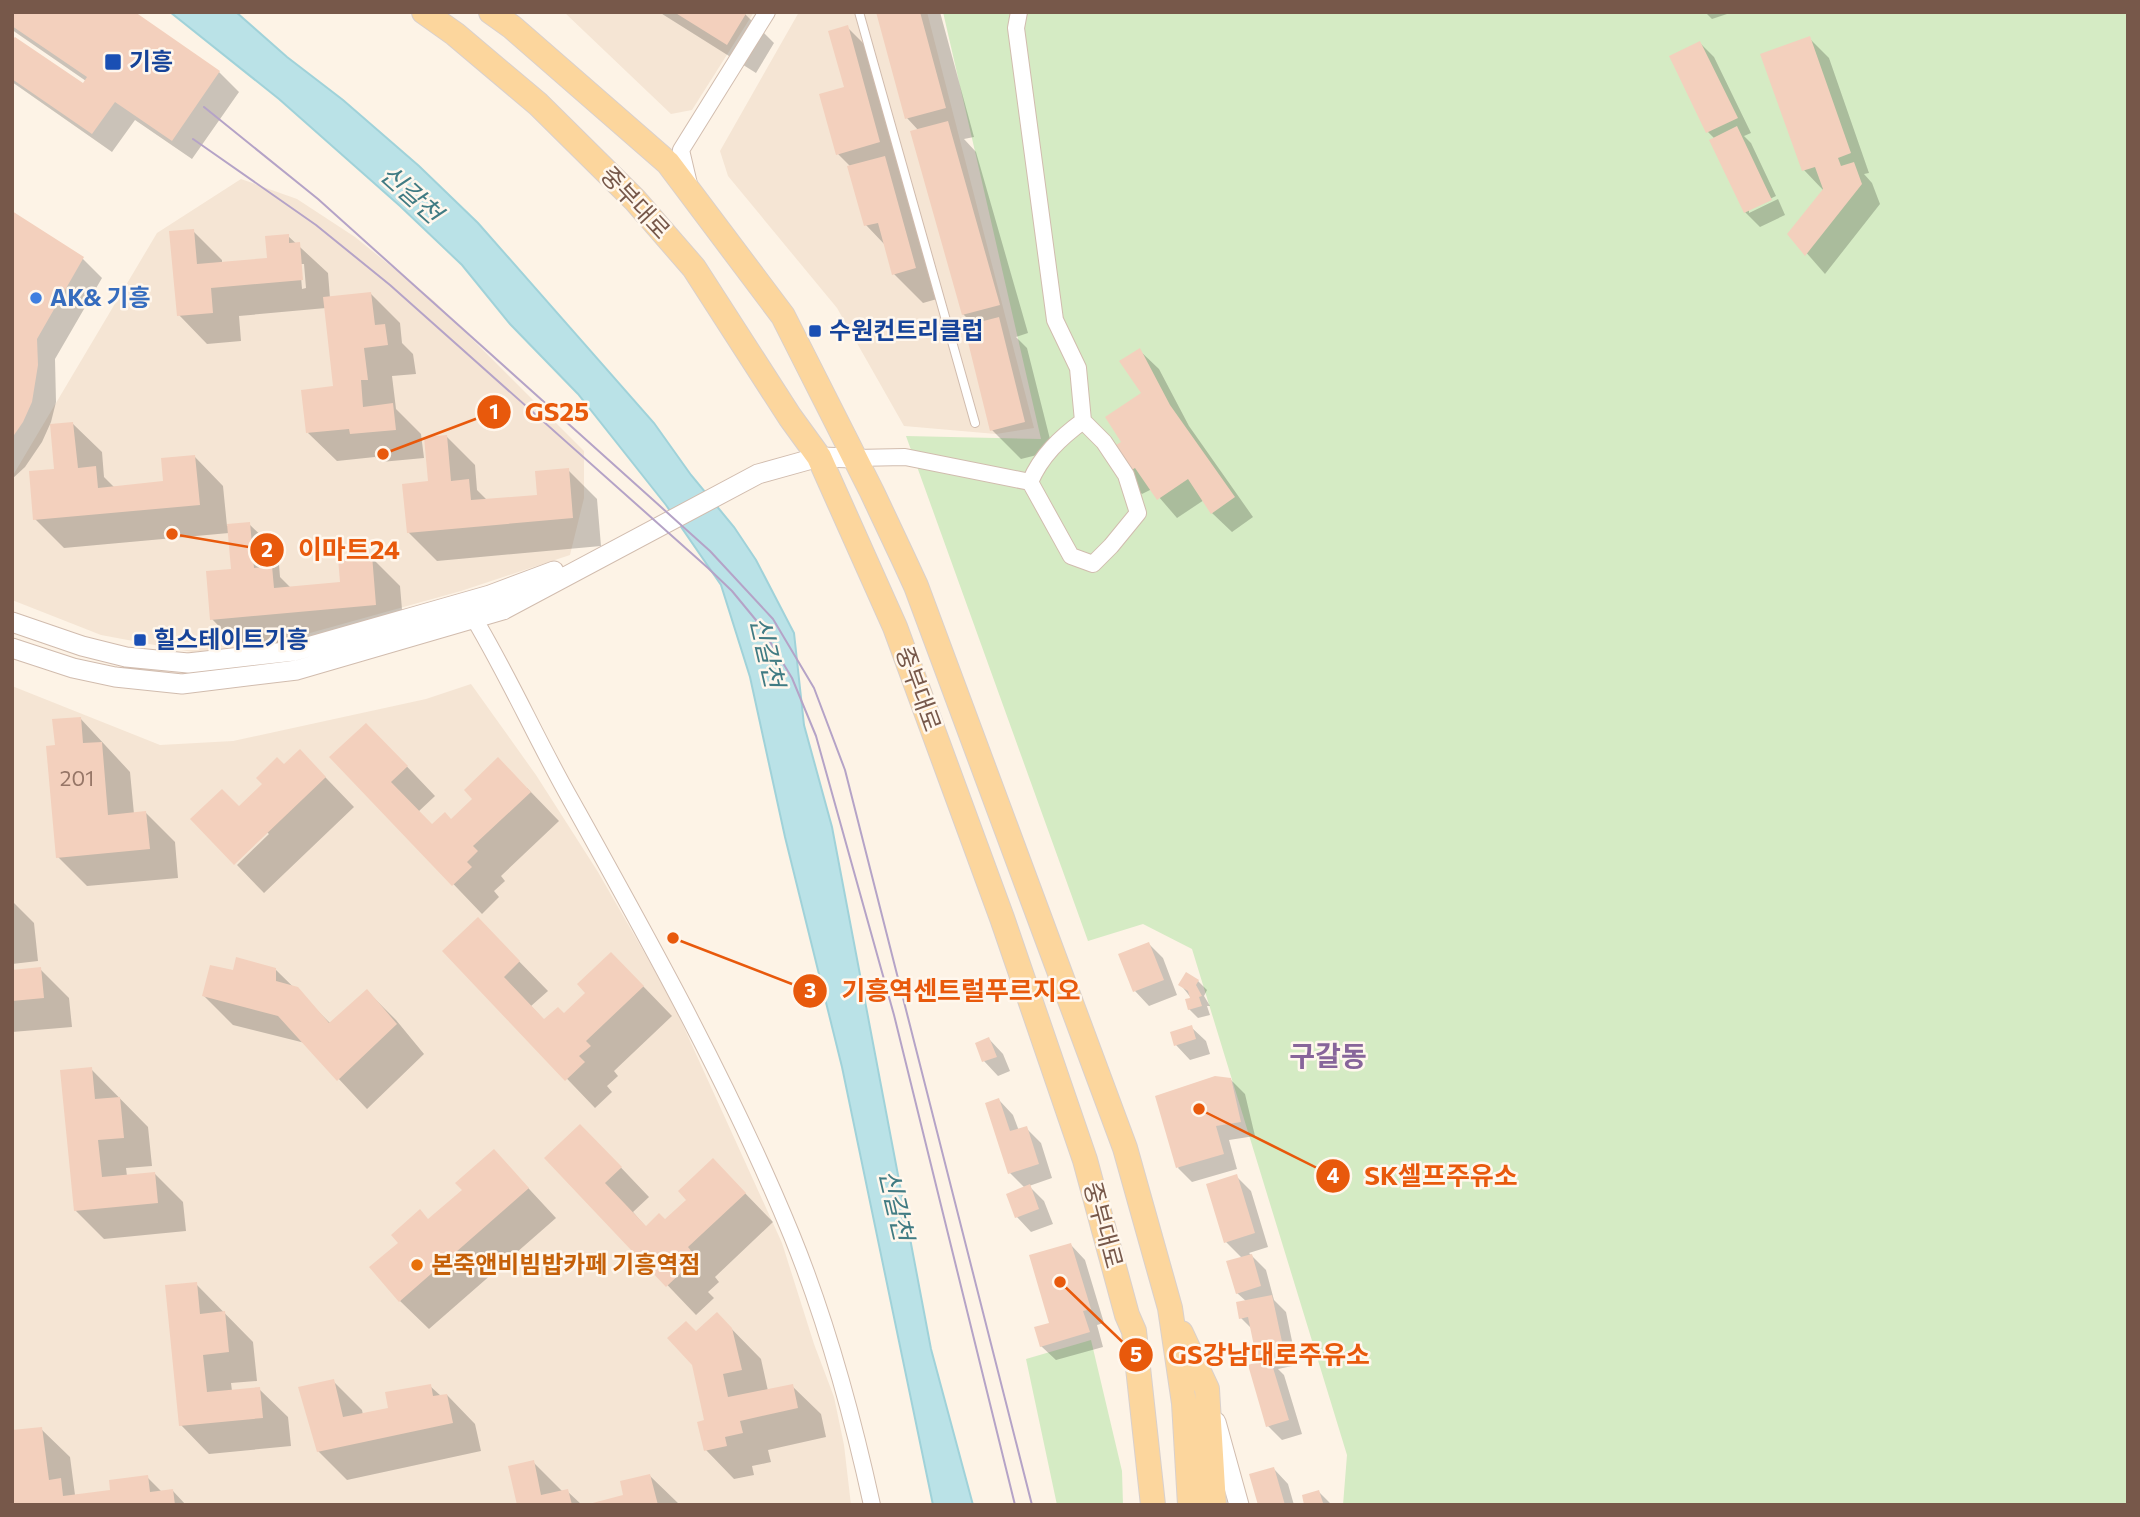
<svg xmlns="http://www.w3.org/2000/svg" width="2140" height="1517" font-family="Commissioner,'Noto Sans KR',sans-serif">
<rect width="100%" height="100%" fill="#fdf3e6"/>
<path fill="#f5e5d4" d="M564,12H754L692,110L671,114Z
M799,12H927L1034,428L996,434L904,426L837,308L728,176L720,151Z
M241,179L297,199L355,237L434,301L584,451V498L570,555L461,591L274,643L192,652L101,635L12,600V477L157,233Z
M471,684L536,775L598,872L671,999L782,1243L814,1344L834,1397L844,1445L851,1505H12V686L160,745L233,741L426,699Z"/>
<path fill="#d5ebc4" d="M943,12H2128V1505H1343L1347,1455L1192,949L1143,924L1088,941L906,436L1041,439Z
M1091,1340L1122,1471L1123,1505H1057L1026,1359Z"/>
<path fill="#bae2e7" stroke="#a0d2d9" stroke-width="2" d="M170,12H236L287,57L343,100L419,166L478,223L654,423L691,475L734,527L756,560L794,633L804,725L832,827L931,1349L973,1505H933L842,1067L785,837L750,677L721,585L666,505L578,394L510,324L462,265L400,206L279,99Z"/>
<path fill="#0003" fill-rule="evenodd" d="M12,12H132L219,72L239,92L192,159L135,120L112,152L12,82V44L83,86L86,81L15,32L12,29Z
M659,12H743L774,43L756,73Z
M878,12H940L974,137L964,139L976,152L1028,333L1016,337L1027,348L1053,451L1021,459L992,430L974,325L963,314L919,131L907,118Z
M1705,12H1733L1712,19Z
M847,27L876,56L908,171L900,173L913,187L944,297L923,303L894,274L886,246L866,225L851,167L838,154L846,88Z
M1809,38L1829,58L1869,173L1864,174L1872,183L1880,204L1825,274L1790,234L1824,191L1804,170Z
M1700,43L1714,57L1751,133L1744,136L1751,143L1776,196L1749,209V213L1778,199L1785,215L1760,227L1745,212L1715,139L1708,132Z
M12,214L83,259L102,278L55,359L56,402L51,422L42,442L25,467L12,479Z
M193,231L222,260V264L269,260L288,236L328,273L330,298L371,294L400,323L402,343L413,354L416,374L392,376L396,409L421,434L424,458L381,462L375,457L337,461L308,433L335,388L326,308L239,316L241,341L207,344L179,315ZM300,264H304L306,288L302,289Z
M1139,350L1159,369L1189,426L1253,517L1232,532L1212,513L1204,500L1177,518L1152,489L1142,494L1122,475L1124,442L1143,394Z
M73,424L102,452L104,477L115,488L165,483L195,457L223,486L227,526L249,524L278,552L280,577L291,588L342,583L371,557L400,586L404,633L240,648L212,619L233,570L229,533L64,548L35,519L56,470Z
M446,436L475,465L477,490L488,501L539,496L568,470L597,499L601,546L437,561L408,532L430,483Z
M80,718L130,772L134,814L146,813L175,842L178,878L87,886L58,857L57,747Z
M300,751L354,807L264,893L237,865L269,834L239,808Z
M395,754L435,796L418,812L432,826L451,821L527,788L559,821L501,876L505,881L494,891L499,897L482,914L332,757Z
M12,901L34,923L38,961L12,964Z
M1149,944L1163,958L1177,995L1149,1006L1135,991Z
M507,949L548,991L531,1006L545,1021L640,983L672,1016L614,1071L618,1076L607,1086L612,1092L595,1108L445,951Z
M12,969L13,972L40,969L69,998L72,1027L12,1032Z
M275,969L331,1024L367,991L396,1020L424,1054L367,1109L305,1043L233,1025L204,996L234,972Z
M1198,981L1207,990L1204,996L1210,1006H1207L1210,1015L1198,1018L1189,1009L1192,999L1180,984Z
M1191,1027L1206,1041L1210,1054L1190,1060L1176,1045Z
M989,1039L1003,1054L1010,1071L998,1076L984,1061Z
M91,1069L148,1127L152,1166L126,1168L127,1176L155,1174L183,1202L186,1231L104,1239L75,1210Z
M1230,1079L1245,1094L1255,1136L1229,1140L1237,1169L1192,1182L1178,1168Z
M999,1100L1013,1115L1019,1131L1026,1128L1041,1143L1052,1178L1029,1186L1044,1201L1053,1224L1031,1232L1017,1217L1008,1195L1025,1188L1010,1173Z
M494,1151L556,1218L429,1329L400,1301L429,1221L464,1190Z
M609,1155L649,1197L633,1212L646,1227L741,1189L773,1222L715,1277L719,1282L708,1292L714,1298L696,1315L546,1158Z
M1236,1176L1251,1191L1268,1247L1249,1253L1266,1270L1274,1300L1286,1312L1297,1365L1278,1369L1284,1375L1302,1434L1282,1440L1268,1426L1264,1362L1258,1355L1252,1329L1241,1318L1247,1302L1237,1293L1242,1258L1226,1242Z
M1071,1245L1085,1260L1104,1323L1097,1325L1103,1347L1056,1360L1041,1346L1051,1324Z
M196,1284L253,1342L257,1381L231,1383L232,1391L259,1389L288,1417L291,1446L209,1454L181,1425Z
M717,1314L761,1359L768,1391L792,1386L821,1414L826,1437L768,1450L771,1462L752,1466L754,1475L734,1479L706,1450V1421L696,1334Z
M333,1381L362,1410L363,1415L390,1410L430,1386L441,1396L447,1395L475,1424L481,1451L347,1480L318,1451Z
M41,1429L70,1457L75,1495L112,1492L147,1477L162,1492L173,1491L186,1505H12Z
M533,1462L563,1492L567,1491L582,1505H519Z
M1274,1469L1288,1484L1294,1505H1259Z
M650,1476L679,1504L588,1505L625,1496Z
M1319,1492L1332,1505H1306Z"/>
<path fill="#f3d0bd" d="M12,12H135L220,71L172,141L115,102L92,134L12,79V40L15,37L83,83L87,77L12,26Z
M674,12H747L727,45Z
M876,12H920L946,108L905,119Z
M848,25L880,142L836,155L819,94L844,87L828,31Z
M1810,36L1851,153L1838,158L1841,166L1854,162L1862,184L1805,256L1787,234L1823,189L1815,167L1802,171L1760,54Z
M1700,41L1738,118L1706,133L1669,56Z
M948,121L1000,305L962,315L910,131Z
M1737,126L1772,200L1744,213L1709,140Z
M885,156L916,268L892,275L878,223L864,226L847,166Z
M12,211L84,257L37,339L38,365L32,402L23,422L12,438Z
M194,229L197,264L267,258L265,236L289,234V243L300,242L303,280L211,288L213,313L177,316L169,231Z
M371,292L375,325L385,324L388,345L364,348L368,380H361L363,407L393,403L396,430L350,434L349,429L306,433L301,390L333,386L323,297Z
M999,317L1025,422L990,431L964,326Z
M1140,348L1170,405L1235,497L1211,514L1188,479L1157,500L1135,468L1121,476L1106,451L1121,442L1105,417L1141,393L1119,361Z
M73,422L78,468L96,466L98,488L163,481L161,458L195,455L200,505L33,520L29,471L54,469L50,424Z
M447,435L451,481L469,479L471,500L537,495L535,471L569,468L573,518L407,533L402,484L428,481L424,437Z
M250,522L254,568L272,566L274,588L340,582L338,558L372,555L376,605L210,620L206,571L231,569L227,524Z
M81,717L83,743L102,742L108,815L146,811L150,849L56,858L46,746L55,745L52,719Z
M366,723L408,766L391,782L432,824L445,812L451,819L472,799L464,790L498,757L531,792L473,846L478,851L467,862L472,867L452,886L329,757Z
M300,749L326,777L234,865L190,819L222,789L239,806L262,784L256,778L277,757L284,764Z
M478,917L520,961L504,977L544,1019L558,1007L564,1013L585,993L577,984L611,952L644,986L586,1041L591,1046L579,1056L585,1062L565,1081L442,951Z
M1149,942L1164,980L1133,992L1118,954Z
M236,957L276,968V981L298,987L329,1023L367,989L397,1024L337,1081L278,1016L202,996L210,965L233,970Z
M41,967L44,998L12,1001V970Z
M1186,972L1199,980L1196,985L1202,996L1199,997L1202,1006L1188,1010L1185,999L1190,998L1188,991L1178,985Z
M1192,1025L1196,1039L1174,1046L1170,1032Z
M989,1037L997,1057L982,1062L975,1043Z
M92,1067L95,1099L120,1097L124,1138L98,1140L102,1177L155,1172L158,1203L74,1211L60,1070Z
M1215,1076L1231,1078L1241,1122L1216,1126L1224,1154L1176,1168L1155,1096Z
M999,1098L1010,1131L1027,1126L1039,1164L1008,1174L985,1103Z
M580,1124L622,1167L605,1183L646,1226L659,1213L665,1219L686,1200L678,1191L713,1158L746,1193L688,1247L692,1252L681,1263L686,1268L666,1287L544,1158Z
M494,1149L529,1188L399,1302L369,1267L398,1243L391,1235L420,1209L428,1219L462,1190L455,1183Z
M1237,1174L1255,1233L1224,1243L1206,1184Z
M1030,1184L1039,1209L1015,1218L1006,1194Z
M1071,1243L1091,1309L1083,1311L1090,1332L1040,1347L1034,1327L1049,1323L1029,1255Z
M1252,1254L1261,1286L1236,1294L1226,1261Z
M197,1282L200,1314L225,1311L229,1352L203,1355L207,1392L260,1387L263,1418L179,1426L165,1285Z
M1272,1295L1284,1351L1256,1356L1248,1317L1239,1319L1236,1302Z
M717,1312L732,1328L742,1370L723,1374L728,1397L793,1384L798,1408L740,1421L743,1433L725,1437L727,1446L704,1451L697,1422L704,1420L692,1365L667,1338L686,1321L696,1331Z
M1270,1358L1289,1420L1266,1427L1248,1365Z
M334,1379L343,1417L388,1408L385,1392L431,1384L433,1396L447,1394L453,1423L317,1452L298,1387Z
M42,1427L49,1480L61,1478L63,1496L110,1490L109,1480L148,1475L150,1492L173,1489L175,1505H12V1430Z
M534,1460L541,1495L568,1489L572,1505H517L508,1466Z
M1274,1467L1285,1505H1258L1249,1474Z
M650,1474L658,1505H585L623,1495L620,1481Z
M1319,1490L1323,1503L1304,1505L1302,1495Z"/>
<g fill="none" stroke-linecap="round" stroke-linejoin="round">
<defs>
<path id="service" d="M859,12L975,423"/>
<path id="minor" d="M1019,12L1016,28L1055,320L1078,368L1083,421
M689,184L681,150L767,12
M855,458L905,457L1030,482L1071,556L1093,564L1111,546L1138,513L1126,475L1104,442L1083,421C1060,438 1041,456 1030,482
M469,610C507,672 536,739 572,802C651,944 730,1085 792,1236C827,1322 852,1414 872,1505"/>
<path id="tertiary" d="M12,622L82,646L126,657L188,663L294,651L490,595L554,571
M12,648L73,668L115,677L182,684L297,670L503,610L758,474L819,457L855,458
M1216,1422L1239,1505"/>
<path id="primary" d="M424,12L455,34L538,104L635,200L694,268L790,417L819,457L895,627L1002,918L1085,1160L1127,1315L1134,1331L1153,1505
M491,12L512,27L668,163L783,316L872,492L904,560L916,586L1125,1148L1170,1308L1184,1403L1190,1505
M1181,1333L1207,1389L1214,1505"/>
</defs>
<use href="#service" stroke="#d1bcae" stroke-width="10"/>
<use href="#minor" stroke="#d1bcae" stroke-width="18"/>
<use href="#tertiary" stroke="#d1bcae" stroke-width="21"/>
<use href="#primary" stroke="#d9d0cc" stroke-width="26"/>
<use href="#service" stroke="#fff" stroke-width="8"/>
<use href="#minor" stroke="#fff" stroke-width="16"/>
<use href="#tertiary" stroke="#fff" stroke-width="19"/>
<use href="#primary" stroke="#fcd69d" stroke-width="24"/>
<path stroke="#b5a3c7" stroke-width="2" d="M204,107L318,199L710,551L773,619L814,688L845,770L1032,1505
M193,139L316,225L390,285L708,568L732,591L760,625L792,678L816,736L894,1015L1015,1505"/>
</g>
<g fill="#1a4fb4" stroke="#fff7ed" stroke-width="2.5">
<rect x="104" y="53" width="18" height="18" rx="3.5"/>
<rect x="808" y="324" width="14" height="14" rx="3.5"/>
<rect x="133" y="633" width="14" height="14" rx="3.5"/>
</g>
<circle fill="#3f7fe0" stroke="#fff7ed" stroke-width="2.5" cx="36" cy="298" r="7"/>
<circle fill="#e8710a" stroke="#fff7ed" stroke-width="2.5" cx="417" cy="1265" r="7"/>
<g text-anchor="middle" stroke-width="5" stroke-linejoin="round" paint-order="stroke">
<g font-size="21" fill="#967667">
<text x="77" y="786">201</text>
</g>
<g font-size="24" font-weight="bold" fill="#164399" stroke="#fff7ed" text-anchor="start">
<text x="129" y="70">기흥</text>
<text x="829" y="339">수원컨트리클럽</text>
<text x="154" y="648">힐스테이트기흥</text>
</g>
<g font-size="24" fill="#77584a" stroke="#fff7ed">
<text transform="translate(635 203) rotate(47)" y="8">중부대로</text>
<text transform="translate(918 689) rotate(70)" y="8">중부대로</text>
<text transform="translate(1103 1225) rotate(75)" y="8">중부대로</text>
</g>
<g font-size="24" font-weight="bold" fill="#366cbe" stroke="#fff7ed" text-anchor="start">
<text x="50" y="306">AK&amp; 기흥</text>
</g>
<g font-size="24" font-weight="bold" fill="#c56008" stroke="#fff7ed" text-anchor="start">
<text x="431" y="1273">본죽앤비빔밥카페 기흥역점</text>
</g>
<g font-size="26" font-style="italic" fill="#407b83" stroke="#fff7ed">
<text transform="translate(411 194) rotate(42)" y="9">신갈천</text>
<text transform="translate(767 652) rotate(77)" y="9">신갈천</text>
<text transform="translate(896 1205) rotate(77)" y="9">신갈천</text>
</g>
<g font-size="28" font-weight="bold" fill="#87659a" stroke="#fff7ed">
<text x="1328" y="1066">구갈동</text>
</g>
</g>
<path fill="none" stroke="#e8590c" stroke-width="2.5" d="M383 454L494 412M172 534L267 550M673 938L810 991M1199 1109L1333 1176M1060 1282L1136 1355"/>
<g fill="#e8590c" stroke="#fff7ed" stroke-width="2.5">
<circle cx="383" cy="454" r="7"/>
<circle cx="172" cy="534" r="7"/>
<circle cx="673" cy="938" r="7"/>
<circle cx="1199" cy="1109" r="7"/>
<circle cx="1060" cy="1282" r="7"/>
<circle cx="494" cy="412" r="18"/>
<circle cx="267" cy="550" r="18"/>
<circle cx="810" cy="991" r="18"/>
<circle cx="1333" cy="1176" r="18"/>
<circle cx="1136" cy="1355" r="18"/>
</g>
<g font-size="21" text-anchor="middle" font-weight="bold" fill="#fff">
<text x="494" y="419">1</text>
<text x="267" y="557">2</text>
<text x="810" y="998">3</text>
<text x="1333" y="1183">4</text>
<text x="1136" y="1362">5</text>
</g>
<g font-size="26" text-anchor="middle" font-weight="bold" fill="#e8590c" stroke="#fff7ed" stroke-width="5" stroke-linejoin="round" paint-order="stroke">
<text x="557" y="421">GS25</text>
<text x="349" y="559">이마트24</text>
<text x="961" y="1000">기흥역센트럴푸르지오</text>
<text x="1441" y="1185">SK셀프주유소</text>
<text x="1269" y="1364">GS강남대로주유소</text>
</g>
<rect width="2140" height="1517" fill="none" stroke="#77584a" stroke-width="28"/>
</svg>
